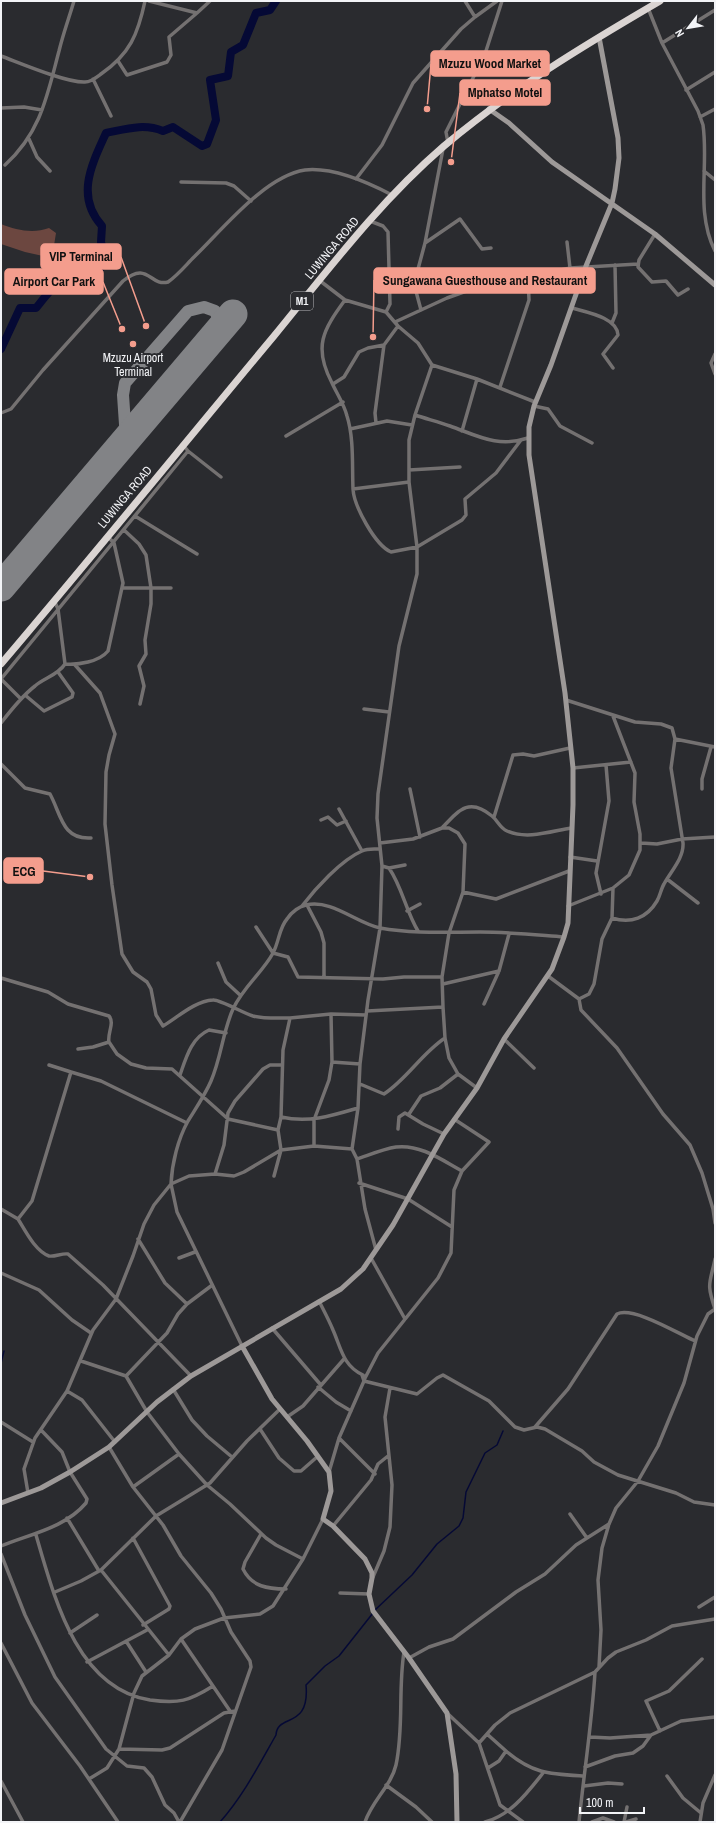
<svg xmlns="http://www.w3.org/2000/svg" width="716" height="1823" font-family="'Archivo Narrow',sans-serif">
<rect width="100%" height="100%" fill="#2a2b2f"/>
<path fill="#6c4740" d="M1,224C16,230 33,234 49,228L56,233L52,258L25,252L1,244Z"/>
<g fill="none" stroke-linecap="round" stroke-linejoin="round">
<path stroke="#050935" stroke-width="1.5" d="M1,1363L4,1351
M375,1610L412,1575L437,1544L459,1526L463,1518L466,1492L485,1453L497,1445L503,1431
M220,1822C243,1796 259,1765 276,1735C277,1713 310,1730 306,1685L325,1666L339,1656L373,1613"/>
<path stroke="#050935" stroke-width="8" d="M1,349L20,308H36C58,281 57,280 92,280L106,260L101,242L102,226C75,196 92,164 106,133C126,129 144,123 163,131L173,127L202,146L207,144L216,120L210,80L228,76L231,52L243,45L256,13L270,10L276,1"/>
<path stroke="#828386" stroke-width="12" d="M126,420L134,422L144,419
M126,439L123,395L125,383L188,311L204,307L215,311L219,320V331"/>
<path stroke="#828386" stroke-width="29" d="M1,587L233,314"/>
<path stroke="#747171" stroke-width="3.5" d="M149,1L197,13L210,1
M465,1L475,17
M648,8L662,43L698,111L703,125C709,166 695,212 715,251
M662,43L715,10
M1,56C20,63 67,83 85,82C91,82 97,77 101,74C130,54 138,34 145,1
M118,61L127,75L167,62L171,55L169,37L197,13
M93,79L111,116
M686,90L715,72
M1,108L24,107L42,110
M700,117L715,109
M29,139L37,157L50,171
M448,143L446,132L485,54L502,1
M5,165C41,132 47,96 59,51C63,34 69,18 74,1
M704,171L715,180
M356,179L382,145L413,83L461,29L475,17L497,1
M181,182L226,183L234,186L251,201
M370,221L383,226L388,232L390,304L386,312
M655,234L639,260L638,267L652,282L666,281L678,295L688,289
M567,242L570,268
M425,243L460,219L482,249L491,248
M319,280L345,300L386,312L398,326L418,343L432,365L415,415L409,440V482L417,547V574L399,646L378,794L377,818L382,866L380,928L368,1000L360,1064L358,1108L352,1149L357,1159L365,1209L376,1250
M345,300C323,330 313,347 332,383C337,394 344,404 347,416C354,438 352,465 353,489L409,482
M572,308C585,312 617,317 618,335L603,354L613,368
M421,310L414,284L425,243L443,149
M395,322L447,298L472,289L570,268L638,264
M612,323L616,313L615,265
M715,354L711,363L715,374
M432,365L477,379L535,402
M333,384L344,377L359,352L368,348L384,345
M500,387L529,300L528,278
M534,406L548,409L560,426L592,443
M1,413L11,409L43,370L123,281C148,260 150,287 168,282C178,275 186,265 194,257C223,229 265,176 305,170C332,167 369,183 392,195
M415,415C427,419 439,422 450,426C478,436 498,448 528,438
M376,423L375,413L384,345L398,326
M350,429L387,421L412,425
M462,431L477,379
M286,436L343,402
M188,451L221,477
M409,470L460,467
M353,489C354,506 375,545 391,552L417,547L462,520L466,515L465,499L496,473L521,440
M135,516L197,554
M124,530L139,544L146,555L151,588V604L145,640L146,654L139,666L144,686L140,704
M122,588H171
M54,600L58,609L65,664
M75,665L100,693L115,734L109,755L106,772L105,824L112,885L122,954L133,972L147,982L151,989L156,1015L163,1026C178,1017 195,1001 213,1000C219,999 243,1013 253,1016C265,1019 278,1018 290,1018
M25,695L44,711L72,697L73,693L58,672
M21,699L1,679L188,451L184,446
M566,700L635,722L661,724L672,728L675,739L715,747
M364,709L389,712
M1,723C11,710 22,696 35,686C44,678 58,675 65,664C78,665 99,662 108,651L123,583L114,543L108,537
M1,764L25,788L50,794C61,814 62,840 91,838
M573,768L631,762
M410,789L420,837
M702,789V779L711,747
M339,809L362,851
M494,817L513,755L523,754L534,756L570,748
M321,820L328,817L337,825L346,821
M442,828C459,810 469,797 492,816C498,821 500,828 507,831C527,840 552,831 571,828
M380,843L413,839L442,828H449L458,833L465,844L463,892L449,933L442,977L443,1007L445,1038L449,1058L458,1074L477,1088
M641,843L657,844L682,839L715,837
M570,857L597,861
M382,866L389,868C402,887 406,911 418,931
M389,868L405,865
M667,879L698,903
M463,892L496,899L569,871
M601,894L596,873L609,801L606,765
M307,905L321,932L324,943V977
M302,906C315,889 341,860 362,851C368,848 374,849 380,849
M568,906L613,888L629,875L640,850V834L634,802L635,773L613,716
M407,911L420,904
M612,918C631,924 647,918 657,901C660,896 661,889 664,884C671,871 684,858 683,843L671,768L675,739
M256,927L273,953L288,957L298,977L383,979L404,977H442
M218,963L226,982L240,995
M548,976L579,999L581,1010L617,1048L663,1114L690,1145L702,1173L713,1209L715,1223
M1,978L48,992L68,1004L109,1016C115,1023 107,1034 109,1042
M443,984L499,971
M579,999L589,994L594,984L602,939L612,918L613,888
M484,1004L499,971L509,934
M367,1011L443,1007
M504,1039L534,1068
M78,1049L93,1047L109,1042L117,1054L131,1064L146,1068L172,1069L228,1119L278,1130
M332,1062L360,1064
M49,1065L71,1072
M180,1075C186,1058 191,1038 209,1030L226,1033
M360,1084L384,1094C407,1079 422,1053 445,1038
M409,1114L421,1096L440,1088L458,1074
M281,1117C309,1123 331,1116 358,1108
M454,1119L489,1142L462,1171
M187,1123L101,1081L71,1072L32,1201L18,1219C25,1230 35,1251 49,1256C55,1257 62,1253 68,1254L103,1285L191,1376
M398,1129L399,1117L405,1113L423,1124L444,1134
M314,1146V1120L329,1080L332,1062L331,1014
M352,1149L314,1146L281,1150L278,1130L281,1117L283,1050L290,1018L331,1014L366,1015
M281,1150L244,1172L234,1176L215,1174L189,1176L171,1184C172,1163 178,1139 188,1121C196,1108 205,1095 211,1081C221,1058 223,1031 233,1009C243,987 263,972 273,953C279,942 279,928 287,919C291,913 298,907 306,905C332,899 356,923 380,928C413,934 447,932 480,932C508,932 537,935 564,937
M357,1159C369,1155 383,1149 396,1147C420,1144 442,1160 462,1171L454,1190L451,1253L438,1278L378,1353L364,1380
M215,1174L224,1145L228,1113L235,1101L263,1069L270,1065H282
M274,1176L281,1150
M359,1183L408,1199L452,1227
M1,1209L18,1219
M138,1239L165,1283L187,1304
M179,1258L195,1252
M371,1258L405,1319
M715,1259C710,1284 706,1282 715,1309
M1,1273L39,1290L72,1320L91,1333
M319,1301C324,1311 329,1320 333,1330C341,1348 343,1366 363,1375
M272,1328L320,1384
M81,1361L126,1376L147,1412L179,1454L207,1485L230,1504L266,1538L276,1545L303,1559
M126,1376L167,1333L178,1314L187,1304L211,1286
M364,1381L417,1394L437,1378L443,1375L489,1401L515,1427L524,1430L537,1427L545,1429L582,1451L594,1462L618,1475L676,1493L694,1502L715,1505
M318,1387L336,1402L351,1411
M173,1389L192,1420L207,1436L232,1457
M67,1391L82,1400L115,1442
M287,1417L303,1406L344,1359
M1,1422L33,1442
M535,1427L568,1389L617,1314C633,1306 679,1334 695,1341
M260,1429L279,1458L294,1471H301L317,1457
M339,1438L375,1474
M109,1447L133,1487L163,1525L181,1556L211,1593L221,1609L231,1632L250,1661L251,1667L222,1750L180,1822
M329,1472L339,1438L364,1381L362,1375
M133,1487L179,1454
M28,1493L24,1469L35,1438L67,1391L93,1330L116,1299L133,1256L144,1224L154,1205L171,1184L177,1212L242,1346
M570,1514L587,1538
M67,1518L99,1571
M333,1526L371,1480L378,1464L388,1456
M261,1534L245,1562L243,1569C252,1587 268,1589 286,1589
M36,1535C54,1596 76,1688 150,1700C179,1704 189,1701 213,1686
M133,1538L170,1606L169,1609L143,1625
M1,1546C30,1534 65,1528 86,1503L87,1499L70,1472L62,1452L41,1430
M1,1554L25,1615L55,1677L106,1749L127,1766L144,1768L152,1777L165,1805L174,1813L179,1822
M101,1570L169,1655
M373,1577L384,1551L390,1527L392,1485L385,1417L390,1388
M55,1592L81,1581L101,1570L156,1516L210,1483L247,1441L280,1409
M340,1593L369,1594
M699,1607L715,1597
M70,1633L97,1615
M181,1639L230,1711
M126,1641L146,1672
M1,1643L32,1703L80,1766L118,1822
M409,1658L429,1647L453,1639L516,1592L545,1574L576,1545L609,1524
M87,1662L147,1630
M599,1667L601,1630L598,1580L602,1548L609,1524L616,1508L638,1481L658,1446L684,1383L697,1336L708,1314L715,1309
M447,1713L479,1743L500,1805L523,1822
M660,1731L646,1701L669,1691L702,1659
M487,1734L506,1751L499,1761L488,1768
M590,1737L610,1738L651,1735L681,1721L715,1717
M479,1743L495,1725L510,1713L595,1672L608,1658L616,1652L646,1640L672,1626L715,1619
M119,1749L162,1750L170,1748L224,1713L235,1711
M506,1751C533,1774 550,1774 584,1776
M585,1767L615,1756L633,1753L643,1746L651,1735
M667,1776L683,1798L701,1813
M89,1779L107,1768L119,1749L134,1693L142,1676L169,1655L181,1639L195,1629L224,1618L260,1614L273,1606L303,1559L323,1519
M1,1781L23,1822
M386,1785L416,1807L432,1822
M584,1786L608,1783L622,1784
M365,1822C372,1801 391,1786 396,1765C404,1728 398,1689 404,1652
M485,1822C511,1815 527,1793 543,1773
M579,1822C584,1772 592,1723 595,1672
M592,1822L603,1818L614,1822
M624,1822L627,1807
M626,1822L636,1819
M700,1822L703,1803L715,1775"/>
<path stroke="#9d9998" stroke-width="5" d="M489,109L509,123L552,162L655,234L715,285
M242,1346L272,1399L307,1441L329,1472L331,1491L323,1519L333,1526L365,1559L372,1573V1578L369,1594L373,1611L409,1658L447,1713L456,1774L457,1822
M1,1503L41,1488L70,1472L109,1447L157,1402L191,1376L341,1289L363,1269L393,1225L444,1134L477,1088L504,1039L552,969L564,937L568,923L573,805V768L565,693L529,455V427L534,406L551,365L586,266L612,203L615,189L619,158L618,138L599,37"/>
<path stroke="#dad4d2" stroke-width="7" d="M1,664C93,556 183,445 274,336C328,270 379,202 444,146C513,88 583,46 660,1"/>
</g>
<circle fill="#f49d8d" stroke="#2a2b2f" stroke-width="1.5" cx="133" cy="344" r="4"/>
<g text-anchor="middle" stroke-width="4" stroke-linejoin="round" paint-order="stroke">
<rect fill="#2a2b2f" stroke="#b7b8bb" stroke-width="1" x="291" y="292" width="22" height="18" rx="3"/>
<g font-size="11" font-weight="bold" fill="#f3f4f7">
<text x="302" y="305">M1</text>
</g>
<g font-size="12" fill="#f3f4f7" stroke="#2a2b2f">
<text transform="translate(332 248) rotate(-50)" y="4">LUWINGA ROAD</text>
<text transform="translate(125 497) rotate(-50)" y="4">LUWINGA ROAD</text>
</g>
<g font-size="12" fill="#f3f4f7" stroke="#2a2b2f">
<text x="133" y="362">Mzuzu Airport<tspan x="133" dy="14">Terminal</tspan></text>
</g>
</g>
<path fill="none" stroke="#f49d8d" stroke-width="1.5" d="M427 109L431 64M451 162L460 93M146 326L121 257M373 337L374 280M122 329L103 282M90 877L43 871"/>
<g fill="#f49d8d" stroke="#2a2b2f" stroke-width="1.5">
<circle cx="427" cy="109" r="4"/>
<circle cx="451" cy="162" r="4"/>
<circle cx="146" cy="326" r="4"/>
<circle cx="373" cy="337" r="4"/>
<circle cx="122" cy="329" r="4"/>
<circle cx="90" cy="877" r="4"/>
</g>
<g fill="#f49d8d" stroke="#f49d8d" stroke-width="1.5">
<rect x="431" y="51" width="118" height="25" rx="4"/>
<rect x="460" y="80" width="90" height="25" rx="4"/>
<rect x="41" y="244" width="80" height="25" rx="4"/>
<rect x="374" y="268" width="221" height="25" rx="4"/>
<rect x="5" y="269" width="98" height="25" rx="4"/>
<rect x="4" y="858" width="39" height="25" rx="4"/>
</g>
<g font-size="13" text-anchor="middle" font-weight="bold" fill="#111">
<text x="490" y="68">Mzuzu Wood Market</text>
<text x="505" y="97">Mphatso Motel</text>
<text x="81" y="261">VIP Terminal</text>
<text x="485" y="285">Sungawana Guesthouse and Restaurant</text>
<text x="54" y="286">Airport Car Park</text>
<text x="24" y="876">ECG</text>
</g>
<rect width="716" height="1823" fill="none" stroke="#f3f4f7" stroke-width="4"/>
<g transform="translate(688 28) rotate(239)" stroke="#2a2b2f" stroke-width="3" paint-order="stroke">
<path d="M0-3L7 15L0 10L-7 15Z" fill="#f3f4f7"/>
<text y="-6" font-size="11" font-weight="bold" text-anchor="middle" fill="#f3f4f7">N</text>
</g>
<path d="M580 1807v6h64v-6" fill="none" stroke="#f3f4f7" stroke-width="2"/>
<text x="586" y="1807" font-size="12" fill="#f3f4f7" stroke="#2a2b2f" stroke-width="3" paint-order="stroke">100 m</text>
</svg>
